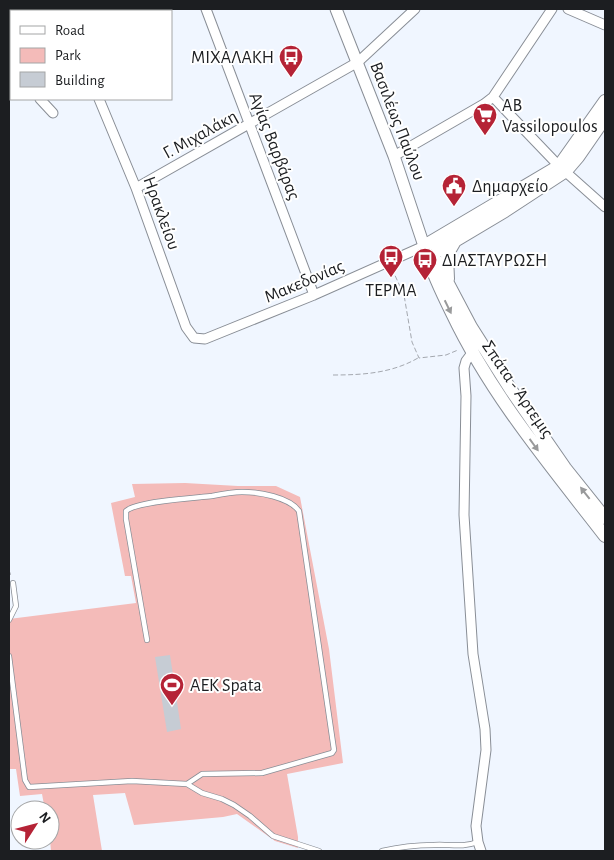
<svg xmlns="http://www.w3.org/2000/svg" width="614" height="860" font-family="'Alegreya Sans',sans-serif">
<rect width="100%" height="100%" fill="#f0f6ff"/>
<path fill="#f4bbb9" d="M185,483L238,486H276L300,497L329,649L343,763L287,774L298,837V848L275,841L237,814L223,817L134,825L125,793L93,795L102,851H51L50,840V810H45L42,794L20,796L16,769H9V619L136,603L131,576H125L111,503L135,497L132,484Z"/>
<path fill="#c6ccd4" d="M170,655L181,729L167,732L155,657Z"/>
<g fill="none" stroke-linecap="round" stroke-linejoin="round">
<defs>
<path id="service" d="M9,620L16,606L13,583
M147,640L126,519V511L129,509C143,501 193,498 212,496C222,494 233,492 242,492C259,492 289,497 299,511L334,750L332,753L262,773L202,774L187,784
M9,656L25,780L29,787L132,781L187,784L202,793L222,799L234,805L250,816L273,836L319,851
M382,851C399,847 417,845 434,845C451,844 461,848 478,842"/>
<path id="minor" d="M57,9L59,11
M206,9L314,295
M568,9L605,25
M121,11L125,9
M9,69L11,71
M493,97L559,166L605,207
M40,99L53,113
M99,99L136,188L186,327L194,338L205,339L314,295L424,246
M394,156L484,104L493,97L552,9
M136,188L358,62L415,9
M472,353L466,361L464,368L466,396L464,515L473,654L485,729L486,750L476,826L478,842L481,851"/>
<path id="tertiary" d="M336,9L394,156L424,246"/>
<path id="secondary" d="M424,246C431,270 441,291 452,313C491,395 550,465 605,536
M424,246L559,166L605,101
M433,254L505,211L566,171L578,157L605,118
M433,255L471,327L511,390L565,468L605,518
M448,279L447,255L455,241"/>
</defs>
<use href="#service" stroke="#898e96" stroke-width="6"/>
<use href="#minor" stroke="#898e96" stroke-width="11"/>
<use href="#tertiary" stroke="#898e96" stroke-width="13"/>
<use href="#secondary" stroke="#898e96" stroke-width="14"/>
<path stroke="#a4a8af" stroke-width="1" stroke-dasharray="5 2.5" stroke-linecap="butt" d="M392,269L404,295L412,342L419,358L446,355L458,350
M333,375C364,375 392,373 418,358
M9,570L11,576"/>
<use href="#service" stroke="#fff" stroke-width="4.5"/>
<use href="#minor" stroke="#fff" stroke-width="9"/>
<use href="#tertiary" stroke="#fff" stroke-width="11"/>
<use href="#secondary" stroke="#fff" stroke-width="12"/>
</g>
<defs><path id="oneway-solid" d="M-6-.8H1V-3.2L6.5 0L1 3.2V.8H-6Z" transform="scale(1.25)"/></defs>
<g fill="#999a9b">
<use href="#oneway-solid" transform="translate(448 307) rotate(64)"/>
<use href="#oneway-solid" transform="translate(534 445) rotate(54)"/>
<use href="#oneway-solid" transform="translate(585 493) rotate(-128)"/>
</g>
<defs>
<symbol id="bus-pin" viewBox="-11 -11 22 30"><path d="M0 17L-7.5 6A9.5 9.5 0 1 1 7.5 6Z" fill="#b52336" stroke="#fff"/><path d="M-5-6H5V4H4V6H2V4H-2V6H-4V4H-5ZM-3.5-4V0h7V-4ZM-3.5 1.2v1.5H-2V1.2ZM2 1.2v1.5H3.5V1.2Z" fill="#fff"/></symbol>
<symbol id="supermarket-pin" viewBox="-11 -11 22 30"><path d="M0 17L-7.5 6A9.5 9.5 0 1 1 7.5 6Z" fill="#b52336" stroke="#fff"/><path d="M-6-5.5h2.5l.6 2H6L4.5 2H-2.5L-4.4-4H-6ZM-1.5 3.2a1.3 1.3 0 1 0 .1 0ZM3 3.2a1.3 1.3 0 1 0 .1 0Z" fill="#fff"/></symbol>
<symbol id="civic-pin" viewBox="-11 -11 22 30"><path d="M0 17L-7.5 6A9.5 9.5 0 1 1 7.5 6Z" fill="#b52336" stroke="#fff"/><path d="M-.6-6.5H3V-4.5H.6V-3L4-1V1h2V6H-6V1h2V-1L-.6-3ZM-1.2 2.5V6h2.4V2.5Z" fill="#fff"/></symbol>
<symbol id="stadium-pin" viewBox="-11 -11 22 30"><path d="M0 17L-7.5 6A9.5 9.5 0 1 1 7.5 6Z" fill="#b52336" stroke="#fff"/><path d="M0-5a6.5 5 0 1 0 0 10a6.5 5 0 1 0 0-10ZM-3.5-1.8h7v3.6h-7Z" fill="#fff"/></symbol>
</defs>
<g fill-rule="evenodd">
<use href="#bus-pin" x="277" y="43" width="28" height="38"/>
<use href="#supermarket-pin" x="471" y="101" width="28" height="38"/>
<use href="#civic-pin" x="440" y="172" width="28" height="38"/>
<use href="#bus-pin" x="377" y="243" width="28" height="38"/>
<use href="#bus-pin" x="411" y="246" width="28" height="38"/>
<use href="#stadium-pin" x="158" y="671" width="28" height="38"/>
</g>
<g text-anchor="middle" stroke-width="4" stroke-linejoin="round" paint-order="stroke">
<g font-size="18" fill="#1c1e21" stroke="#fff" text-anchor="start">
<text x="274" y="63" text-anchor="end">ΜΙΧΑΛΑΚΗ</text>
<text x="502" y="111">AB<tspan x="502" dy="21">Vassilopoulos</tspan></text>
<text x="472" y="192">Δημαρχείο</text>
<text x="442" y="266">ΔΙΑΣΤΑΥΡΩΣΗ</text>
<text x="391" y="296" text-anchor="middle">ΤΕΡΜΑ</text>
<text x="190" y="691">AEK Spata</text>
</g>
<g font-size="18" fill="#1c1e21" stroke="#fff">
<text transform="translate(398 121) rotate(69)" y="6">Βασιλέως Παύλου</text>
<text transform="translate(200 134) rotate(-29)" y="6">Γ. Μιχαλάκη</text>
<text transform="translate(275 146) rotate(69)" y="6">Αγίας Βαρβάρας</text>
<text transform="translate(162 213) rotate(70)" y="6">Ηρακλείου</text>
<text transform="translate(304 281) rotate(-23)" y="6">Μακεδονίας</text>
<text transform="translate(518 389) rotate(56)" y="6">Σπάτα - Άρτεμις</text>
</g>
</g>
<rect width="614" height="860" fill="none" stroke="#1c1e21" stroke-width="20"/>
<rect x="10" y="10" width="162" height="90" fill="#ffffff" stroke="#a4a5a6"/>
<rect x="20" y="26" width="25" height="8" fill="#ffffff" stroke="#a4a5a6"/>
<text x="55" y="35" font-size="15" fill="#1c1e21">Road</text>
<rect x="20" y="48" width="25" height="15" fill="#f4bbb9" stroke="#a4a5a6"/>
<text x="55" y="60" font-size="15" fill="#1c1e21">Park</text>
<rect x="20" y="72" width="25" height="15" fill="#c6ccd4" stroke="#a4a5a6"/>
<text x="55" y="85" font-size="15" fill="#1c1e21">Building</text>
<g transform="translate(35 825) rotate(54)"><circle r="24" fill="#ffffff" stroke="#a4a5a6"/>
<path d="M0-4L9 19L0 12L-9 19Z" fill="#b52336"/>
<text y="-8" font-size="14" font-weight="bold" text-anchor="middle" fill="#1c1e21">N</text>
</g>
</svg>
